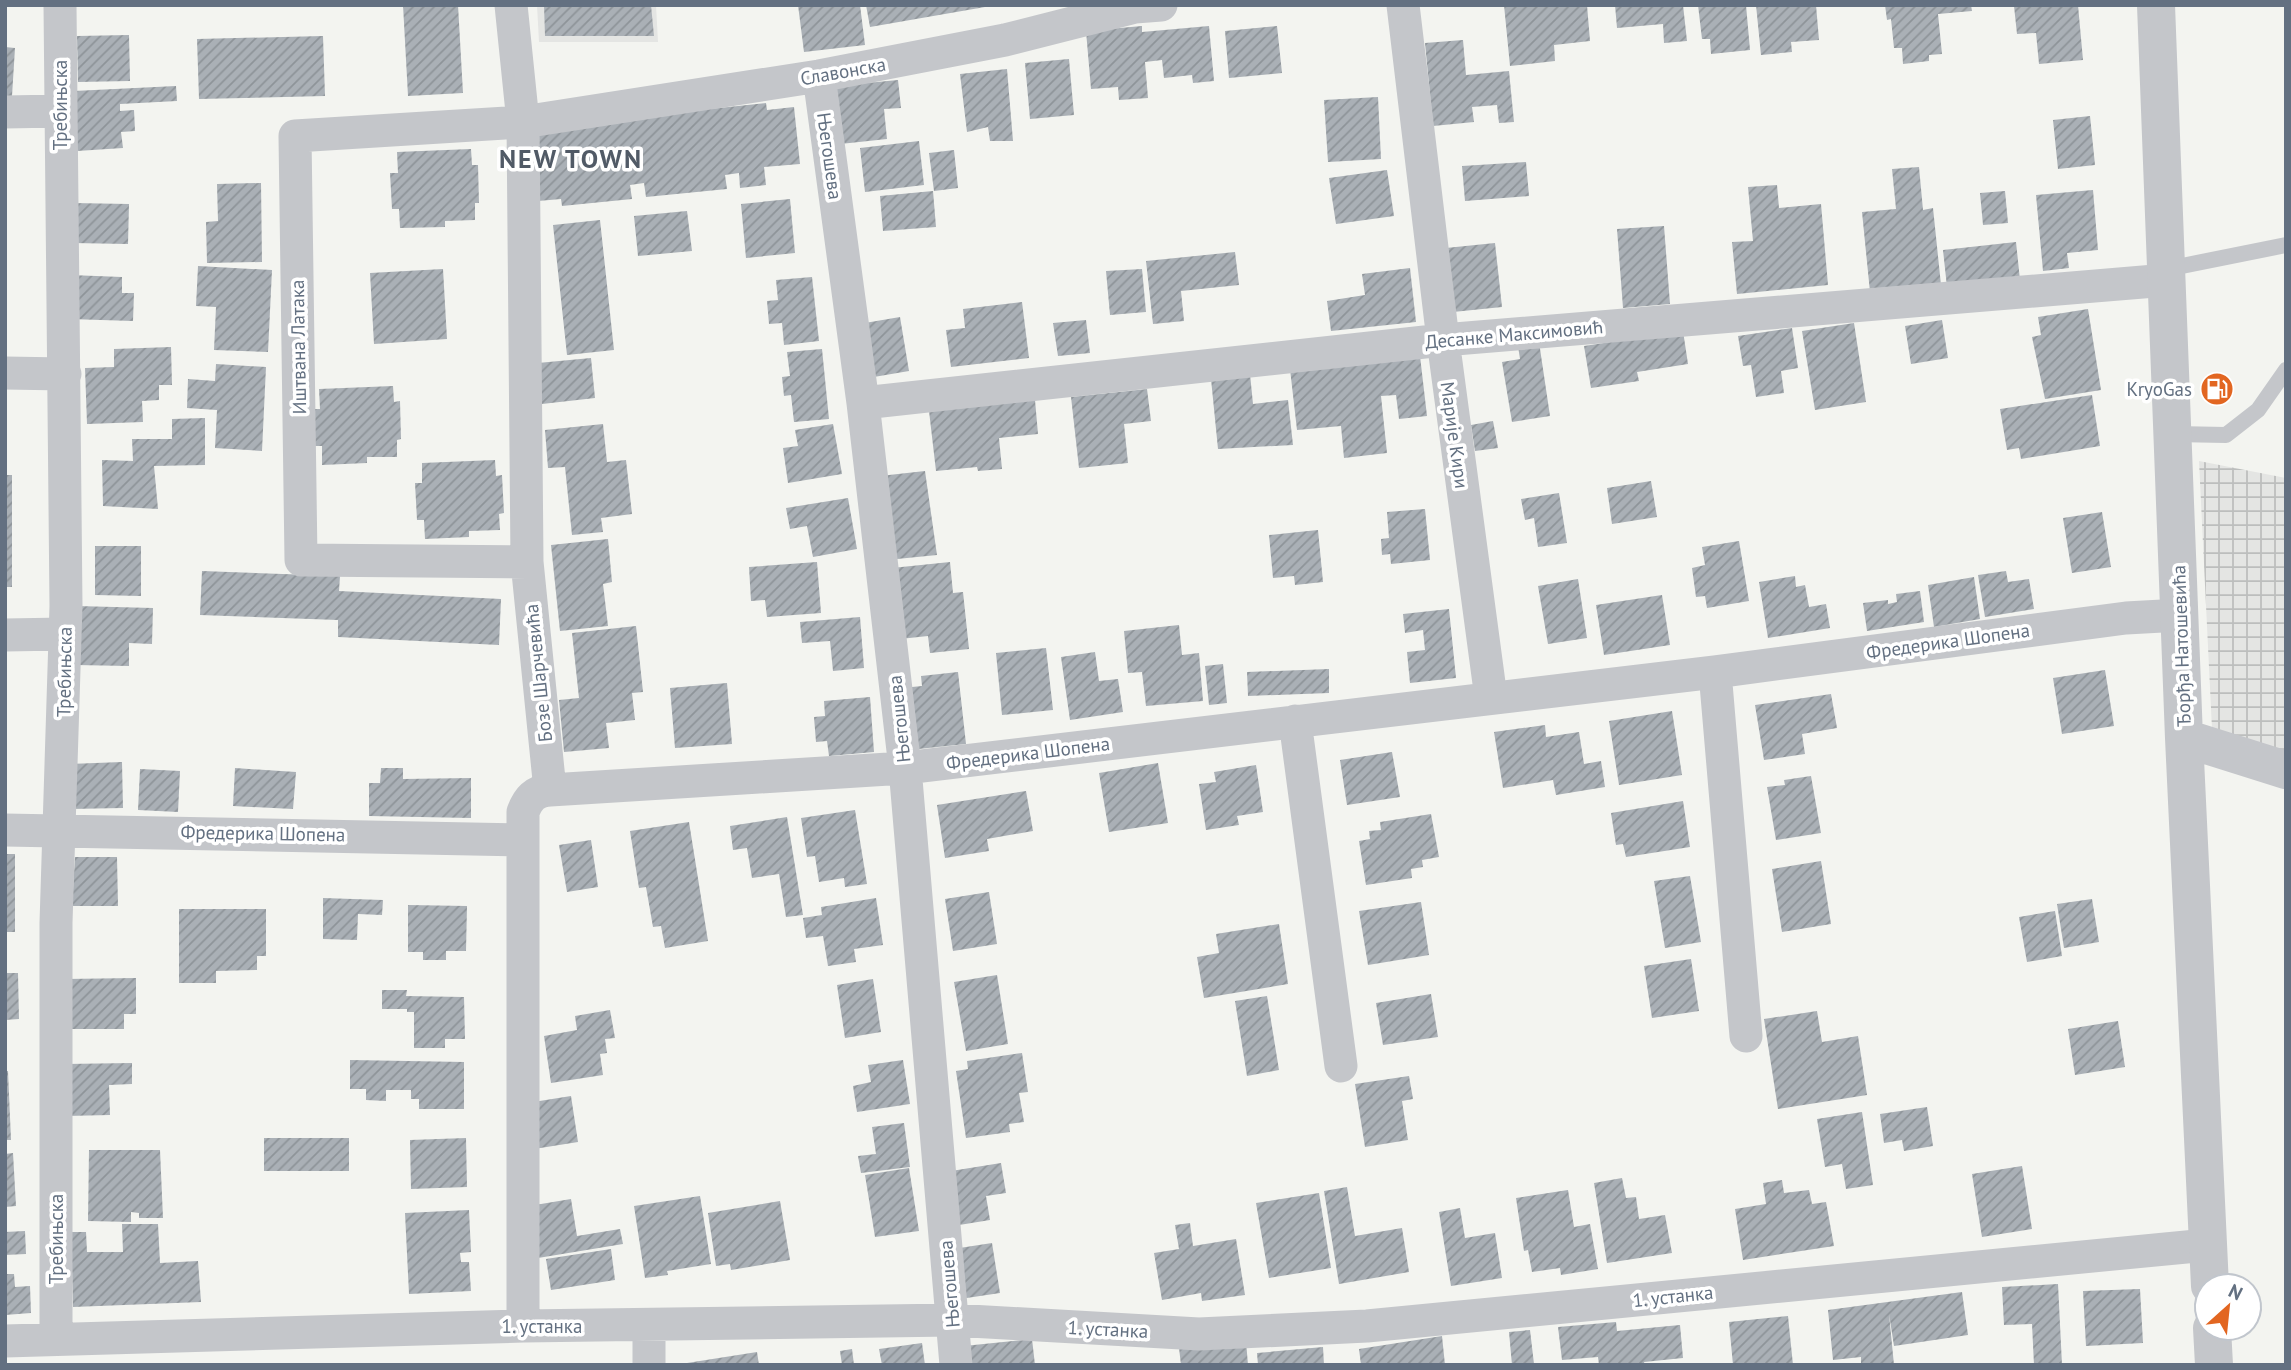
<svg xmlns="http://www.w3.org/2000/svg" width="2291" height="1370" font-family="'PT Sans',sans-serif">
<defs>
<pattern id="industrial-grid" width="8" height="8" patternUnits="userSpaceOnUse" patternTransform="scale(1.75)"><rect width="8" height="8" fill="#e4e5e3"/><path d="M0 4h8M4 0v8" fill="none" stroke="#bcbebd"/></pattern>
<pattern id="building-hatch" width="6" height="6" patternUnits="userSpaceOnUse" patternTransform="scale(1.75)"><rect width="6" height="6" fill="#aab0b6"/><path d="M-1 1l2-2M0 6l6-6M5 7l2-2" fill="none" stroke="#8e9499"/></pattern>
</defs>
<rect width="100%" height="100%" fill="#f3f4f0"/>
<path fill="#e4e5e3" d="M537,5H656L658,42H539Z"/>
<path fill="url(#industrial-grid)" d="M2199,461L2286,478V770L2212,729Z"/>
<path fill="url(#building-hatch)" d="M403,5H458L463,93L408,96Z
M544,5H651L654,36H545Z
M798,5H860L865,45L804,52Z
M866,5H985V7L870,27Z
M1504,5H1587L1590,41L1554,45L1555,61L1510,66Z
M1615,5H1683L1687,41L1664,43L1663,24L1617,28Z
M1698,5H1746L1750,50L1711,54L1710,39H1702Z
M1756,5H1816L1819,40L1791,42L1792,52L1761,55Z
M1885,5H1971L1972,11L1938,14L1942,54L1929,55V61L1903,64L1902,48H1894L1891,19L1887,20Z
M2078,5L2083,60L2039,64L2036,33L2017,34L2014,6Z
M1142,26V32L1209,26L1214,81L1193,83L1192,75L1164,78L1162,60L1145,62L1148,98L1119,100L1118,87L1091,89L1086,31Z
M1277,26L1282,73L1229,78L1225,31Z
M129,35L130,81L78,82L77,36Z
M323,36L325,96L199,99L197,39Z
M1463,40L1466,75L1509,71L1514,122L1499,123L1497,105L1472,107L1474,122L1433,126L1425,43Z
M5,47L15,48L12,96H5Z
M1069,59L1074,115L1030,119L1025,63Z
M1007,69L1013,141H990L988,127L967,132L960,74Z
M898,80L901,108L884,109L887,139L831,145L825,87Z
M176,86L177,101L120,104V111L134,110L135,131L121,132L123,148L77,151L74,91Z
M1378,97L1381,159L1328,162L1324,100Z
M766,103L767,110L794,107L800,164L764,167L766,185L740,188L739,173L725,175L727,189L646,197L644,183L630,185L632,199L562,206L561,199L538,201L531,133L567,124Z
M2090,116L2095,165L2058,169L2053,120Z
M919,141L924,185L865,192L860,148Z
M471,149L472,165H478L479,203H475V220L445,221V227L400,228L399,209H392L390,173H398L397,152Z
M954,150L958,188L934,191L929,153Z
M1526,162L1529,196L1465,201L1462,166Z
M1919,167L1923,210L1933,208L1941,285L1870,292L1862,212L1896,209L1892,169Z
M1387,170L1394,216L1336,224L1329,178Z
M261,183L262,262L207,263L206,222L218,221L217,184Z
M1777,185L1779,208L1821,204L1828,285L1737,294L1732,242L1753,241L1748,187Z
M2093,190L2098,250L2067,253L2069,268L2043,271L2036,195Z
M933,191L936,227L883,231L880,196Z
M2005,191L2008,223L1983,225L1980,193Z
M790,199L795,253L746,258L741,204Z
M72,203L129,204L128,244L72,243Z
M687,211L692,251L638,256L634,216Z
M600,220L614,350L567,355L553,225Z
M1664,226L1670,304L1623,308L1617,229Z
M2016,242L2020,280L1947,287L1943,250Z
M1495,243L1502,307L1453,312L1446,248Z
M1235,252L1239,285L1181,291L1184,321L1153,324L1146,261Z
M198,266L272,270L268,352L214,350L216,307L196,306Z
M1410,268L1416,322L1331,331L1327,301L1365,295L1362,274Z
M443,269L447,339L374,344L370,273Z
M1142,269L1146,312L1110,315L1106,271Z
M70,275L122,277V293H134L133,321L69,319Z
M812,277L819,341L784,345L782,323L769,324L767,301L778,300L776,280Z
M1022,302L1029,358L951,367L946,330L965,328L963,309Z
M2088,309L2101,390L2045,399L2032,337L2041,335L2038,317Z
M900,317L909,371L868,378L859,324Z
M1086,320L1090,353L1058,356L1053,323Z
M1942,320L1948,358L1911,364L1905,326Z
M1854,323L1866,402L1815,410L1802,331Z
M1792,328L1798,368L1781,371L1784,393L1756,397L1751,365L1743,366L1738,336Z
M1683,331L1688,364L1637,372L1639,381L1591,388L1584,346Z
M1539,342L1550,416L1512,422L1502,362L1520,359L1518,346Z
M171,347L172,385H159V400L142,401L143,422L87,424L85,368L114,367V349Z
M822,349L829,419L794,422L791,395L784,396L782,377L790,376L787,352Z
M1420,356L1427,416L1399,419L1396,395L1381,396L1387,453L1344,458L1341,426L1297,430L1290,369Z
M591,358L595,398L542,404L538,363Z
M216,364L266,367L262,451L215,448L217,410L187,408L188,379L215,381Z
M1250,374L1253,404L1288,400L1293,445L1218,449L1211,379Z
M393,386L394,402L400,401L401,439L397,440V457H367V463L322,465V446H314L313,409H320L319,389Z
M1147,389L1151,421L1124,424L1128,463L1079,468L1071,397Z
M2092,395L2100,446L2021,459L2019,448L2007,450L2000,409Z
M1035,400L1038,434L999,438L1002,469L978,471L977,467L936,471L929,411Z
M205,418V465L154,466L158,509L103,506L102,460L133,461L132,439H172V419Z
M1493,421L1498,448L1475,451L1471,425Z
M603,424L607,462L626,460L632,514L601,518L603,532L572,535L565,467L548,468L545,430Z
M833,424L842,474L788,483L783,448L798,446L795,430Z
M495,460L496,476L502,475L504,513L499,514L500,530L469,531V537L425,539L424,520H417L415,483H422V463Z
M925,471L937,555L897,559L880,476Z
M5,475H12V587H5Z
M1651,481L1657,517L1612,524L1607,488Z
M1559,493L1567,543L1538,547L1534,518L1525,520L1521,499Z
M848,498L857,549L813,557L807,526L790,529L786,508Z
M1425,509L1430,560L1391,564L1390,554L1382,555L1381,539L1389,538L1387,512Z
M2102,512L2111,567L2072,573L2063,518Z
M1318,530L1323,582L1295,585L1294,576L1273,578L1269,535Z
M608,539L612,582L603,584L608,626L560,631L551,545Z
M1739,541L1749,601L1707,608L1705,596L1696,597L1692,568L1705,565L1702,547Z
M95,546H141V596L95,595Z
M817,562L821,613L767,617L765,600L751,601L749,567Z
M950,562L953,593L963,592L969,649L930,653L928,636L900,639L892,568Z
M202,571L340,576L339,591L501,599L499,645L338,637V620L200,615Z
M2006,571L2008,582L2029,579L2034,609L1985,617L1978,575Z
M1795,576L1796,587L1805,585L1809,607L1826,604L1830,628L1768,638L1759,582Z
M1974,577L1980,619L1934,627L1928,585Z
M1578,579L1587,638L1548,644L1538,586Z
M1920,591L1924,622L1867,631L1863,603L1888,600V604L1897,602L1896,594Z
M1662,595L1670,645L1604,655L1596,605Z
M76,606L153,608L152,644L129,643V666L75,665Z
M1449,609L1456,678L1410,683L1407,652L1425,650L1423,630L1405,633L1403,614Z
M860,617L864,668L833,671L830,641L802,643L800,622Z
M1179,625L1182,655L1199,653L1203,701L1146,706L1142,672L1128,673L1124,631Z
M636,626L643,692L632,693L635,720L606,723L609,748L564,752L559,700L579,698L572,633Z
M1046,648L1053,710L1002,715L996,653Z
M1095,652L1099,681L1118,679L1123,712L1070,720L1061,657Z
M1223,664L1227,703L1209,705L1205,666Z
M1329,669V693L1248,696L1247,672Z
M2105,670L2114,726L2062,734L2053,678Z
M958,672L966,744L909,750L902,688L922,686L921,676Z
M727,683L732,744L675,748L670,688Z
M1831,694L1837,728L1802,734L1805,754L1764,760L1755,705Z
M870,697L874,752L829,756L827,741L816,742L814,717L825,716L824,701Z
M1672,711L1682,775L1619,785L1609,721Z
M1545,725L1546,737L1579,732L1584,764L1601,761L1605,787L1556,795L1553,780L1503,788L1494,732Z
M1392,752L1400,797L1347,805L1340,760Z
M122,762L123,808L70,809L69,764Z
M1158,763L1168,823L1109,832L1099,773Z
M1256,765L1263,812L1237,816L1239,825L1206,830L1199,784L1216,782L1214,772Z
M235,768L296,772L293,809L233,806Z
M381,768H403V779L471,778V818L369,816V783H380Z
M140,769L180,771L178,812L138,810Z
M1811,776L1821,833L1776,840L1767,787L1785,785L1784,780Z
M1026,791L1033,831L987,839L989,851L945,858L937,805Z
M1683,801L1690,847L1626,857L1623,844L1616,845L1611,813Z
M855,810L867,884L845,887L844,878L819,882L815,856L807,857L801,818Z
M1431,814L1439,857L1422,860L1423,867L1411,869L1412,878L1366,885L1359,841L1370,839L1369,831L1381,830L1380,822Z
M787,817L803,915L786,917L779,874L752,878L747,848L733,850L730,826Z
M689,822L708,941L665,948L661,926L653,927L646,887L639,888L630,831Z
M591,840L598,887L567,892L559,845Z
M5,854H15V932H5Z
M75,857H117L118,906H72Z
M1821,861L1831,924L1782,932L1772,869Z
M1690,876L1701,942L1665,948L1654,881Z
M989,892L997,944L953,951L945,899Z
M323,898L383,900L382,915L358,914L357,940L323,939Z
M876,898L883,945L854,949L856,962L828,966L823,936L806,938L803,918L822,915L821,907Z
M2092,899L2099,942L2064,948L2057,904Z
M1421,902L1429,955L1368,965L1359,911Z
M408,905L467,906L466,951H446V960H423V952H408Z
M179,909H266V956H257V970L216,971V983H179Z
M2055,911L2062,956L2027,962L2019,917Z
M1279,924L1288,984L1204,998L1197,957L1219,953L1216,934Z
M1691,959L1699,1011L1652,1018L1644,966Z
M5,973H18L19,1019L5,1020Z
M997,975L1008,1044L966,1051L954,982Z
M136,978V1014H124V1029H66L65,979Z
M873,979L881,1032L845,1038L837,985Z
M382,990H407L406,996L464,997L465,1039H445V1048H414V1012H407V1009H382Z
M1431,994L1438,1037L1383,1045L1376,1003Z
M1267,996L1279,1070L1247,1076L1235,1001Z
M610,1010L615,1038L605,1039L607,1053L600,1054L603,1075L551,1083L544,1036L577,1030L575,1016Z
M1817,1011L1822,1042L1858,1036L1867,1095L1778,1109L1764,1019Z
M2118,1021L2125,1067L2075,1075L2068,1029Z
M1022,1053L1028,1092L1019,1093L1024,1122L1009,1124L1010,1132L966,1138L956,1071L968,1069L967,1061Z
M350,1060L464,1062V1109H419V1099H411V1090H386V1101L366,1100V1089H350Z
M903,1060L910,1104L857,1112L853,1086L871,1082L868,1065Z
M132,1063V1084L109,1085L110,1115L66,1116L65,1064Z
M5,1071H8L11,1140H5Z
M1409,1076L1413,1099L1402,1101L1408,1140L1365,1147L1355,1084Z
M571,1096L578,1142L534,1149L527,1103Z
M1927,1107L1933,1146L1904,1151L1902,1140L1884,1143L1880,1114Z
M1862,1112L1873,1185L1846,1189L1842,1164L1825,1167L1817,1119Z
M904,1123L910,1167L861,1173L858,1156L876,1154L872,1127Z
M264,1138H349V1171H264Z
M466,1138L467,1187L411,1189L410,1140Z
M89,1150H160L163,1218H139V1213L131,1212V1222L88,1221Z
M13,1153L16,1206L5,1207V1154Z
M1001,1163L1006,1193L986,1196L990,1220L953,1226L945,1172Z
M2022,1166L2032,1229L1982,1237L1972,1174Z
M909,1168L919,1231L875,1237L865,1175Z
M1622,1178L1626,1198L1636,1197L1639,1219L1665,1215L1672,1253L1607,1263L1594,1183Z
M1782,1180L1784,1193L1809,1190L1812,1204L1826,1202L1834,1246L1743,1260L1735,1209L1766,1204L1763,1183Z
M1347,1187L1355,1236L1402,1228L1409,1272L1339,1284L1324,1191Z
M1568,1190L1574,1227L1590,1224L1598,1269L1561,1275L1560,1268L1532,1272L1528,1250L1524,1251L1516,1198Z
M1319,1193L1331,1268L1269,1278L1256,1203Z
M700,1196L711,1264L667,1271L668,1275L645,1278L634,1206Z
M571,1199L577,1236L620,1229L623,1244L538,1258L529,1206Z
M780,1201L790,1260L731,1270L730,1264L716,1266L708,1213Z
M1460,1208L1465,1238L1495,1233L1502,1278L1451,1286L1439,1212Z
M469,1210L471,1252L460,1253L461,1262H469L471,1291L409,1294L405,1213Z
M1190,1223L1193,1246L1236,1239L1245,1295L1202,1301L1201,1293L1162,1300L1154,1253L1179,1249L1175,1225Z
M122,1224H158L160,1263L198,1261L201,1302L73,1307L71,1232H86L87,1252H123Z
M25,1231L26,1254L5,1255V1232Z
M992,1243L1000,1293L960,1299L953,1249Z
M611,1249L615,1280L551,1290L546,1259Z
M5,1274H14L15,1287L30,1286L31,1313L5,1315Z
M2058,1284L2062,1365H2034L2032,1324L2004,1325L2002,1287Z
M2140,1289L2143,1343L2086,1346L2083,1291Z
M1962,1292L1968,1335L1894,1346L1889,1314L1894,1365H1861V1357L1833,1360L1828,1310Z
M1788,1316L1793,1365H1733L1729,1322Z
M1616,1322L1617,1331L1680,1325L1683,1358L1644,1362L1645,1365H1599L1598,1357L1562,1360L1558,1327Z
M1530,1330L1534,1364L1512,1365L1509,1332Z
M1442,1336L1445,1365H1361L1359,1349Z
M1032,1339L1035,1365H966L964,1346Z
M1246,1341L1248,1365H1181L1179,1348Z
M922,1343L925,1365H882L879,1349Z
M1323,1347L1324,1365H1258L1257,1353Z
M852,1349L854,1365H842L840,1351Z
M757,1352L759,1365H687V1363Z"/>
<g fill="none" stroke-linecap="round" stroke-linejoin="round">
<path stroke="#c4c6ca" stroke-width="16" d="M2167,269L2286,245
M2174,434L2226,435L2258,410L2286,370"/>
<path stroke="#c4c6ca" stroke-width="33" d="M511,5L523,122L527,562L550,790C534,791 528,799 523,812V1326
M1403,5L1443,340L1491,698
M819,76L863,403L905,768L956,1365
M5,112L60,111
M5,373L65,374
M863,403L1443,340L2167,280
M527,562L301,560L295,136L523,122L819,76L1005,40L1135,7L1161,5
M5,635L64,634
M1715,672L1746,1036
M1295,721L1341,1066
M550,790L905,768L1715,672L2126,618L2181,615
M5,830L521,840
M649,1326V1365
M56,1339V923L66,606L60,5
M5,1341L523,1326L952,1320L1199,1334L1367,1326L2207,1245"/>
<path stroke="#c4c6ca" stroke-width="38" d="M2156,5L2184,738L2210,1286
M2184,738L2286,770
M2212,1328L2214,1365"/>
</g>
<defs>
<symbol id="fuel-disc" viewBox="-11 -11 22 22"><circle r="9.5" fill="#e26621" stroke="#fff"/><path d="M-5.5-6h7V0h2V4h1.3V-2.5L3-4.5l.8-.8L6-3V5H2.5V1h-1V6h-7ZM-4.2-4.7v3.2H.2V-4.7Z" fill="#fff"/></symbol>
</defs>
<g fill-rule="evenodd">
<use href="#fuel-disc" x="2198" y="370" width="38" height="38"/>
</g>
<g text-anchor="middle" stroke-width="7" stroke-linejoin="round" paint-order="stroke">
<g font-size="19" fill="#637081" stroke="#fff">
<text transform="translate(843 71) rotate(-10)" y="7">Славонска</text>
<text transform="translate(60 105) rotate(-90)" y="7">Требињска</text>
<text transform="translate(830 156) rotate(82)" y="7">Његошева</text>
<text transform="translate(1514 334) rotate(-5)" y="7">Десанке Максимовић</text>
<text transform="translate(298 347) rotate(-91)" y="7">Иштвана Латака</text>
<text transform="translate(1455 435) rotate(82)" y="7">Марије Кири</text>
<text transform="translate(1948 641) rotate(-8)" y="7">Фредерика Шопена</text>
<text transform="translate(2181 646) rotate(-92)" y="7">Ђорђа Натошевића</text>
<text transform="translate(64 672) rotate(-89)" y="7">Требињска</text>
<text transform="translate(538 673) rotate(-96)" y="7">Бозе Шарчевића</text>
<text transform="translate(899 719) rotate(-96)" y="7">Његошева</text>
<text transform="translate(1028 753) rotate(-7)" y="7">Фредерика Шопена</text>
<text transform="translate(263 833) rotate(1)" y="7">Фредерика Шопена</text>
<text transform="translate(56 1239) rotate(-90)" y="7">Требињска</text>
<text transform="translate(949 1284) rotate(-95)" y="7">Његошева</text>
<text transform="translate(1673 1296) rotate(-6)" y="7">1. устанка</text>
<text x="542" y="1333">1. устанка</text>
<text transform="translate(1108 1329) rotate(3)" y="7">1. устанка</text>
</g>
<g font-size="19" fill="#637081" stroke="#fff" text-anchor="end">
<text x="2192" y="396">KryoGas</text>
</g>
<g font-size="26" font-weight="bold" letter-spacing="2" fill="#515a66" stroke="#fff">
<text x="571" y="168">NEW TOWN</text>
</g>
</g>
<rect width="2291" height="1370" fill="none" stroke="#637081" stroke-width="14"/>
<g transform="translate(2228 1307) rotate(27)"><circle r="33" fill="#ffffff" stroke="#c1c6cd" stroke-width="2"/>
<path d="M0-5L12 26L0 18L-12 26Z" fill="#e26621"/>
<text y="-10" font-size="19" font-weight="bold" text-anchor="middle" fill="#637081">N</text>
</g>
</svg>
